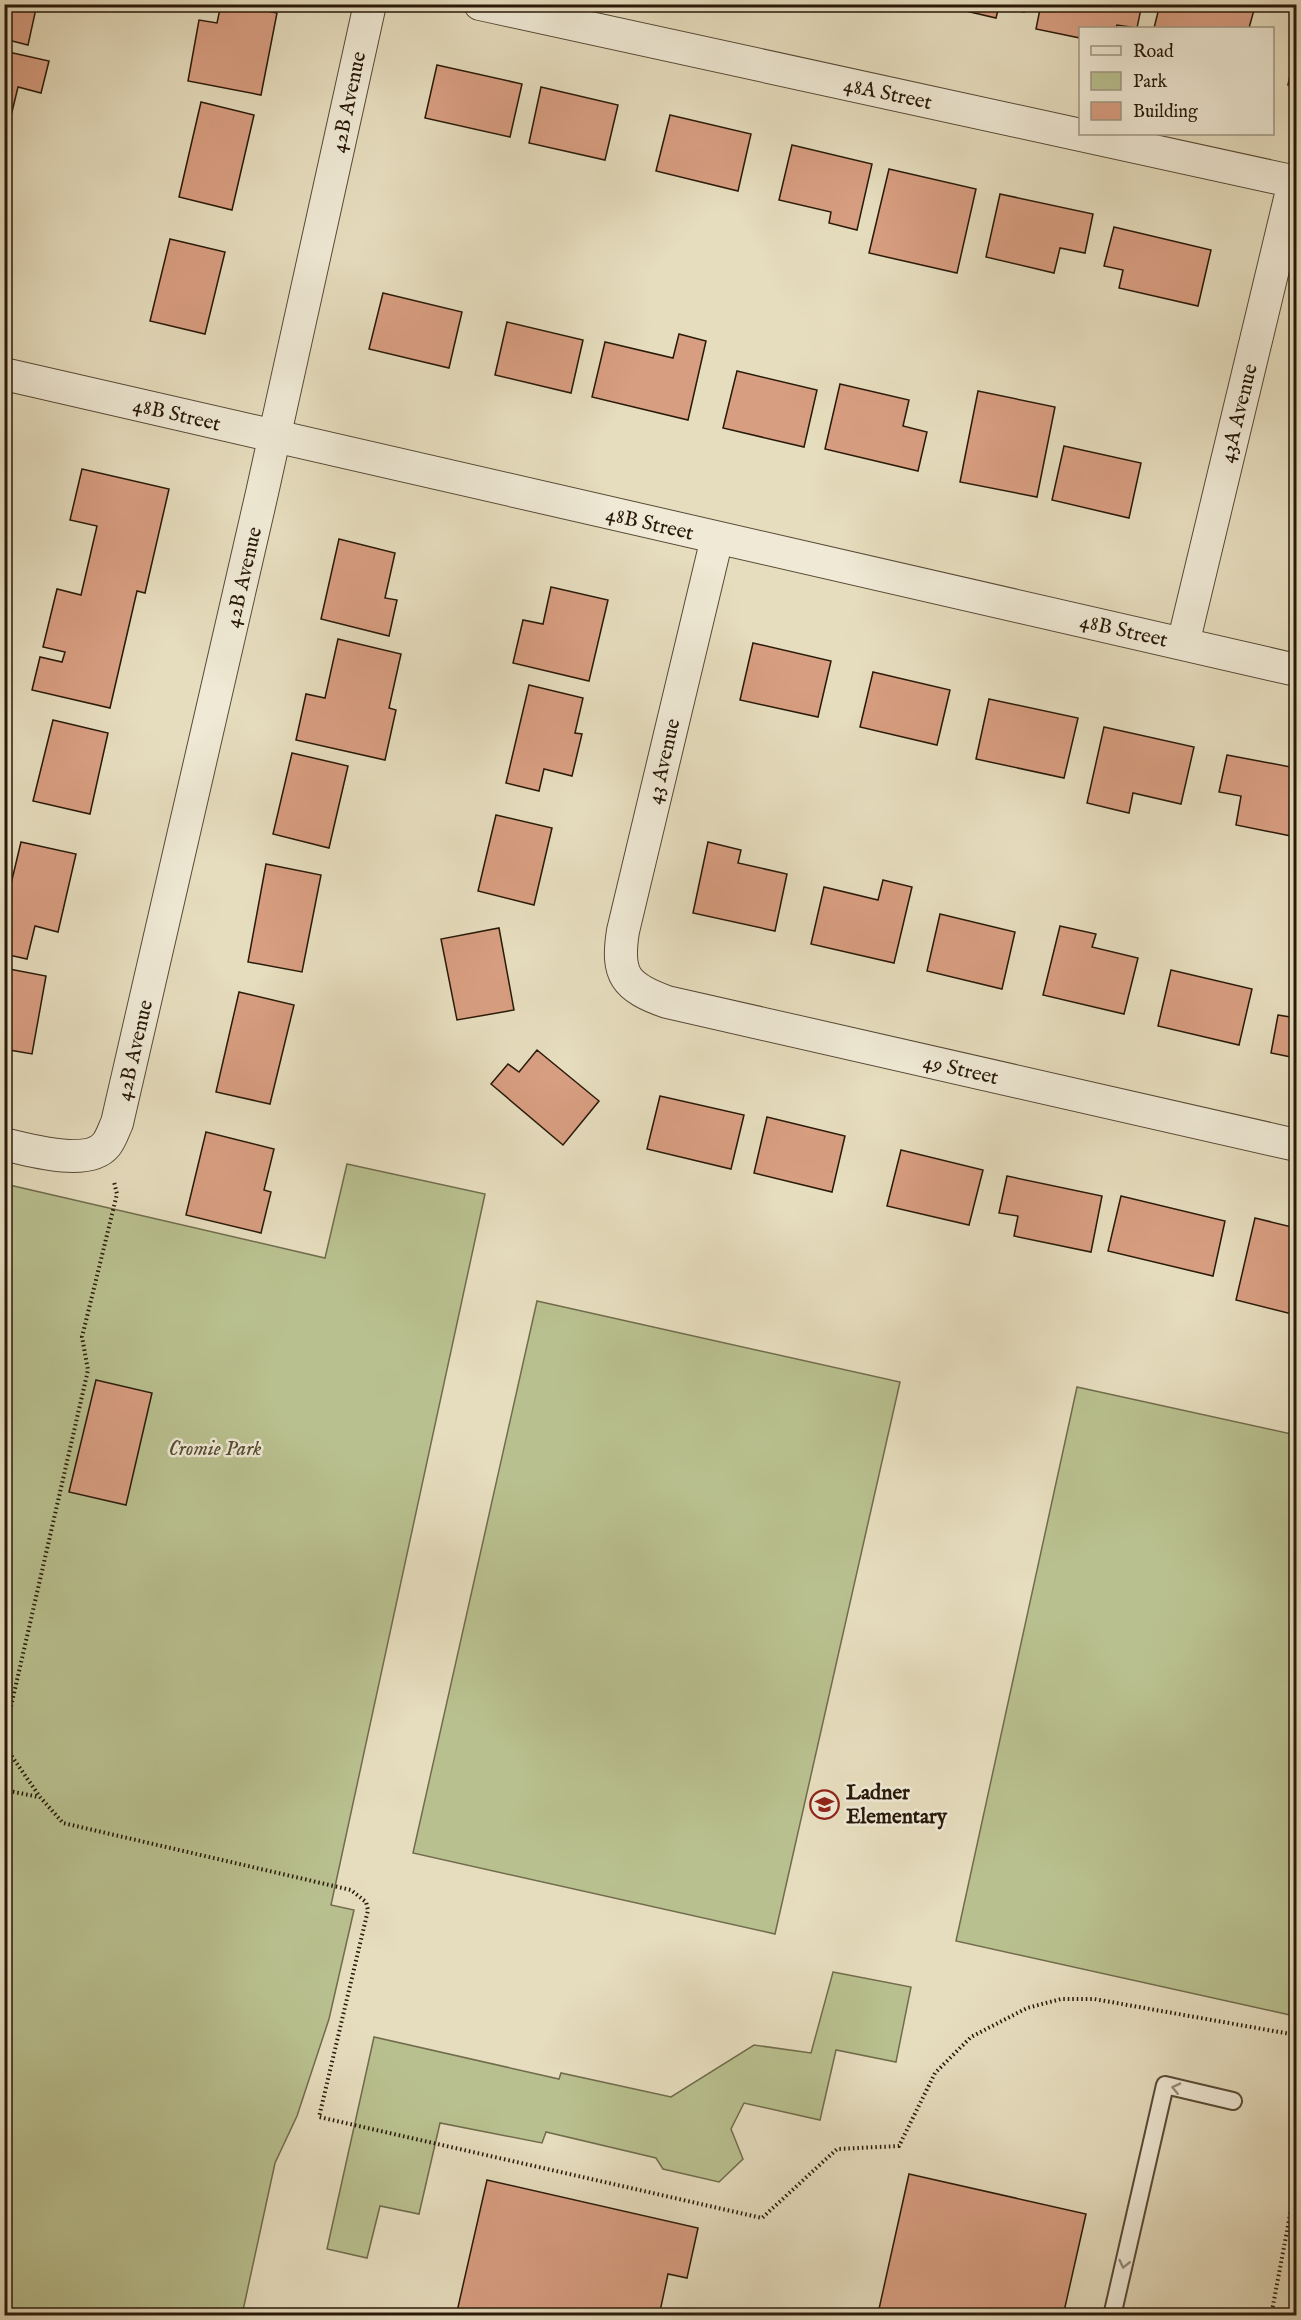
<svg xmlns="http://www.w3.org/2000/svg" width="1301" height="2320" font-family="'IM FELL English',serif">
<rect width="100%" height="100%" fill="#e6ddbe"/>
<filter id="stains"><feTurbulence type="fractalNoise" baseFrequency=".00333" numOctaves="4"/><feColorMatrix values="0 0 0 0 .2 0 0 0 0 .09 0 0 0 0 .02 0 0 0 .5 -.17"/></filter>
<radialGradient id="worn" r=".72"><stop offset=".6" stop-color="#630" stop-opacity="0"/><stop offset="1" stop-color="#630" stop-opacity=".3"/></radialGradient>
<path fill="#b9c08f" stroke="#706c4c" stroke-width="1.5" d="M347,1164L485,1194L331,1905L354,1910L329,2019L297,2116L275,2163L242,2315H5V1184L325,1258Z
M537,1301L900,1382L775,1934L413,1853Z
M1077,1387L1296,1435V1985L1290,2015L956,1941Z
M833,1972L911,1987L896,2062L836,2050L820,2120L744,2103L731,2129L743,2159L719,2182L663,2169L656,2158L546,2132L542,2143L440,2123L419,2214L380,2206L367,2258L327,2249L374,2037L559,2079L561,2073L671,2097L754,2045L811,2053Z"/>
<path fill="#d89e81" stroke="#281909" stroke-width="1.5" d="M4,4H37L28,45L4,39Z
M221,4H233L277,13L261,95L188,81L199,20L217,23Z
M936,4H1025L1024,12L999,6L996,18Z
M1041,4H1142L1137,28L1117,25L1116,28H1080V38L1036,29Z
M1160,4H1178L1196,9V4H1233L1254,10L1249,28H1154Z
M1296,47V87L1288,85Z
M4,51L49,61L41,93L18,87L4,145Z
M437,65L522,84L510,137L425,118Z
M541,87L618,105L605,160L529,143Z
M201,102L254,115L232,210L179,197Z
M670,115L751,134L738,191L656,171Z
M792,145L872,164L857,230L829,223L831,212L779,200Z
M889,169L976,189L957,273L869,253Z
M1000,194L1093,214L1085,253L1060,248L1054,273L986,257Z
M1114,227L1211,250L1198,306L1119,288L1123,270L1104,266Z
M170,239L225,252L205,334L150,321Z
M383,293L462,312L449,368L369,349Z
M507,322L583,340L571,393L495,375Z
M679,334L706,341L688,420L592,397L605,342L673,358Z
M737,371L817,390L804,447L723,428Z
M840,384L909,400L903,426L927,432L918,471L825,449Z
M978,391L1055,407L1037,497L960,482Z
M1064,446L1141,463L1129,518L1052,500Z
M82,469L169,489L145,593L137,591L110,708L32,690L40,657L62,662L65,652L43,647L57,589L81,595L97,526L70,520Z
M339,539L395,553L385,598L397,600L389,636L321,619Z
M551,587L608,600L589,681L513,663L523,620L543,624Z
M338,639L401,654L389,708L396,710L385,760L296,740L306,694L325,698Z
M753,643L831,661L818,717L740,700Z
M873,672L950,690L937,745L860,727Z
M529,685L583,698L575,733L582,734L572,776L544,769L539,791L506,783Z
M989,699L1078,718L1064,778L976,759Z
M53,720L108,733L90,814L33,801Z
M1104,727L1194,747L1181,804L1133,793L1129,813L1087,803Z
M292,753L348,766L329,848L273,834Z
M1227,755L1296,768V837L1236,825L1241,796L1219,792Z
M496,815L552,828L534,905L478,891Z
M21,842L76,854L58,932L35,926L27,959L4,954V913Z
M708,842L741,850L738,863L787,874L775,931L693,913Z
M266,864L321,875L302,972L248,962Z
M883,880L912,887L894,963L811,944L824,887L878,900Z
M940,914L1015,932L1002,989L927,971Z
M1060,926L1096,934L1092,947L1138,958L1124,1014L1043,995Z
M499,928L514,1010L457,1020L441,939Z
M4,968L46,976L32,1054L4,1049Z
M1171,970L1252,989L1239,1045L1158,1026Z
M239,992L294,1005L270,1104L216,1092Z
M1278,1015L1296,1018V1058L1271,1053Z
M537,1050L599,1101L563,1145L491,1084L508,1064L519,1072Z
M660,1096L744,1115L731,1169L647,1149Z
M767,1117L845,1136L832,1192L754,1173Z
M206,1132L274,1149L264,1190L271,1192L261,1233L186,1215Z
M901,1150L983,1170L969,1225L887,1206Z
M1007,1176L1102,1196L1091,1252L1014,1236L1018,1216L999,1213Z
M1121,1196L1225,1221L1213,1276L1108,1251Z
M1255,1218L1296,1228V1315L1236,1300Z
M96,1380L152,1393L126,1505L69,1492Z
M909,2174L1086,2214L1063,2316H906L879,2309Z
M487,2180L698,2228L687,2278L668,2274L659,2316H456Z"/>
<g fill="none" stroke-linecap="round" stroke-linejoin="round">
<defs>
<path id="lane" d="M1112,2316L1165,2085L1233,2101"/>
<path id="street" d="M480,4L1296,182
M4,374L1296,670
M717,538L623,931C616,975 625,987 667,1002L1296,1145
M1183,644L1294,182
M4,1144C29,1150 88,1167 106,1145C111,1139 114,1129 117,1123L262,493L370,4"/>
</defs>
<use href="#lane" stroke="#584a36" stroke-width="20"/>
<use href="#street" stroke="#584a36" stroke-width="34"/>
<path stroke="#281909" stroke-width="4" stroke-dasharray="1.5 3" stroke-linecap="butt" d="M4,1737L88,1370L82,1337L117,1194L114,1182
M4,1745L40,1797L63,1823L351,1890L366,1902L368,1910L319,2117L762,2218L837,2149L899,2146L935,2073L971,2037L1027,2008L1061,1999H1094L1296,2035
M4,1790L39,1797
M1271,2316L1296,2183"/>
<use href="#lane" stroke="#efe9d5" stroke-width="16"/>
<use href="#street" stroke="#efe9d5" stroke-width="32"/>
</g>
<defs><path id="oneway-chevron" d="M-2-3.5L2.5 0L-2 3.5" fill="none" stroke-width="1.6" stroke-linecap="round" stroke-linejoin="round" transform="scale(1.5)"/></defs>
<g stroke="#958b79">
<use href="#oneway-chevron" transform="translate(1176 2088) rotate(-167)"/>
<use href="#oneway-chevron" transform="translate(1124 2264) rotate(103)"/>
</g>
<defs>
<symbol id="school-ring" viewBox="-11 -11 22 22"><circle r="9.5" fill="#efe9d5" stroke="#8f2418" stroke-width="1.5"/><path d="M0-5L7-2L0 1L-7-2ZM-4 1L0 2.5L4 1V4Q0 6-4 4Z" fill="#8f2418"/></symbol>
</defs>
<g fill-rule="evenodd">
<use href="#school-ring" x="808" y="1788" width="33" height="33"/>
</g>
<g text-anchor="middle" stroke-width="5" stroke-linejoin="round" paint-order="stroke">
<g font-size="21" fill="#281909" stroke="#efe9d5">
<text transform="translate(888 93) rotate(12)" y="7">48A Street</text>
<text transform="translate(348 102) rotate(-78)" y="7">42B Avenue</text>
<text transform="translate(1238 413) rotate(-76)" y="7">43A Avenue</text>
<text transform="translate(177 414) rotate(13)" y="7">48B Street</text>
<text transform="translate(650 523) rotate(13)" y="7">48B Street</text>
<text transform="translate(243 577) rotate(-77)" y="7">42B Avenue</text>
<text transform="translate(1124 630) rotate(13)" y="7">48B Street</text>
<text transform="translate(663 761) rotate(-77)" y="7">43 Avenue</text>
<text transform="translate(134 1050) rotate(-77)" y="7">42B Avenue</text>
<text transform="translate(961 1069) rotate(13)" y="7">49 Street</text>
</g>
<g font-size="21" font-style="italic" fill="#544b31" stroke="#efe9d5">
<text x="215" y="1455">Cromie Park</text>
</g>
<g font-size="21" font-weight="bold" fill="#281909" stroke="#efe9d5" text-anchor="start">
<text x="846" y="1799">Ladner<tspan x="846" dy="24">Elementary</tspan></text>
</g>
</g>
<rect width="1301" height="2320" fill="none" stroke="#e6ddbe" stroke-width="24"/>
<rect x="6" y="6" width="1289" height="2308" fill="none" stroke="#281909" stroke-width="3"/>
<rect x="12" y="12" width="1277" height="2296" fill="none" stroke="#281909" stroke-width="1.5"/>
<rect x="1079" y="27" width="195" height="108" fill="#efe9d5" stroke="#9f9683" stroke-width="1.5"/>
<rect x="1091" y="46" width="30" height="9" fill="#efe9d5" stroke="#9f9683" stroke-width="1.5"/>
<text x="1133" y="57" font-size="18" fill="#281909">Road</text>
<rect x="1091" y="72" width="30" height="18" fill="#b9c08f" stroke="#9f9683" stroke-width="1.5"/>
<text x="1133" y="87" font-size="18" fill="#281909">Park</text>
<rect x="1091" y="102" width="30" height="18" fill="#d89e81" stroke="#9f9683" stroke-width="1.5"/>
<text x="1133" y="117" font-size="18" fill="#281909">Building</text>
<rect width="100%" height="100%" filter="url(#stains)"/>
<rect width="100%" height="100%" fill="url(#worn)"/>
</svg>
